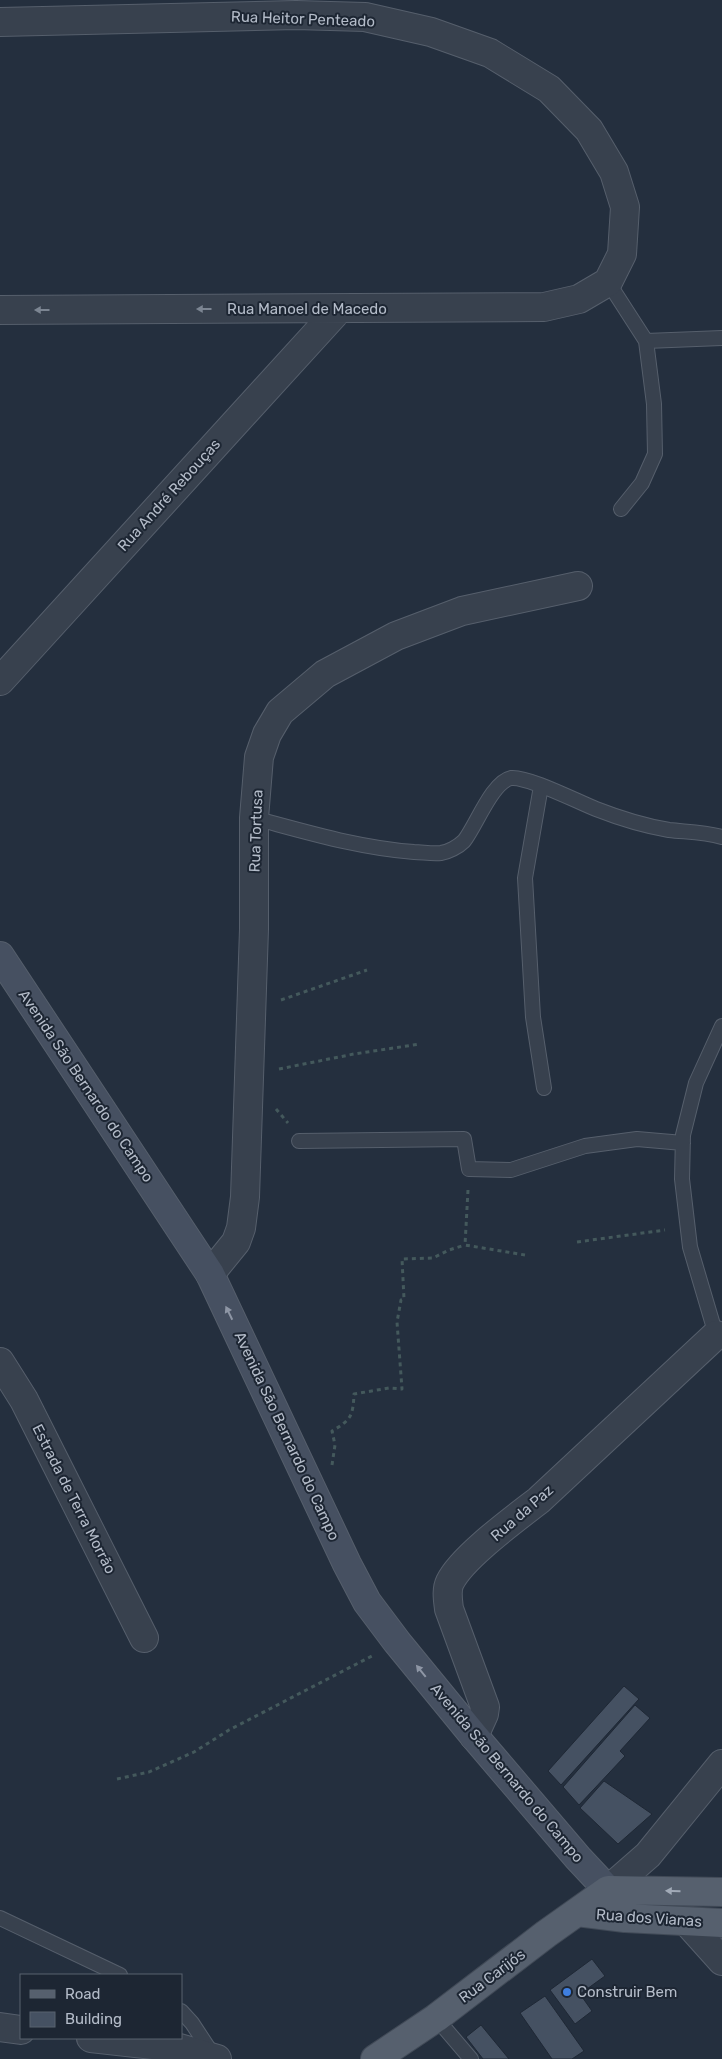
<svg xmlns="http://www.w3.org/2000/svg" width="722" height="2059" font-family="Rubik,sans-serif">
<rect width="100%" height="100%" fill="#242f3e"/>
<path fill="#455162" stroke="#1f2835" d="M624,1686L639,1699L561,1785L548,1771Z
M635,1705L650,1718L620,1751L625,1756L579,1805L563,1787Z
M604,1781L652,1814L618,1844L580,1808Z
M592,1959L605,1976L580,1994L592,2011L575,2024L550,1990Z
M545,1996L584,2051L572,2059H552L520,2013Z
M481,2025L509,2059H483L466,2037Z"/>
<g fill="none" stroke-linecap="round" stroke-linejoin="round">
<defs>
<path id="service" d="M608,282L646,341L654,404L655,454L642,483L621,509
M646,341L722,338
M541,786L525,878L533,1017L544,1088
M254,818C307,832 359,848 414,852C422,852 432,854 441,853C448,852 458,847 464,841C476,826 492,782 511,778C528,776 578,802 596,809C619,818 645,826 669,830C687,832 704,832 722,837
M299,1141L464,1139L469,1169L511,1170L585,1146L637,1139L683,1143
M719,1336L716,1335L690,1247L682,1179L683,1135L696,1083L722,1026
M0,1918L120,1975
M181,2011L192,2023L213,2055
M436,2018L471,2059"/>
<path id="minor" d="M0,22L296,15L365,17L431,32L490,53L549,89L589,130L614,172L625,207L622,254L608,282L579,299L544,307L0,310
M0,681L339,309
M210,1274L236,1242L241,1228L245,1197L254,929V818L259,757L267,734L280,712L325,674L396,636L462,611L578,586
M0,1362L24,1400L144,1638
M474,1736L484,1714L485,1707L449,1609C448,1600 446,1590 450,1582C462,1557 516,1518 539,1500L716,1335
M687,1922L722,1961
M0,2027L21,2030
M91,2038L179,2048L217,2059"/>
<path id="tertiary" d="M608,1890L648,1855L722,1764"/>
<path id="secondary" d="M0,956L210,1274L347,1564L367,1602L397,1642L474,1736L578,1858L608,1890"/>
<path id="primary" d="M577,1912L625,1918L722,1923
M375,2059L436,2018L546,1934L608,1890L722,1892"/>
</defs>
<use href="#service" stroke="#565f6c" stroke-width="16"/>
<use href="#minor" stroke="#565f6c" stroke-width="30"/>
<use href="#tertiary" stroke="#565f6c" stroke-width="30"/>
<use href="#secondary" stroke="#565f6c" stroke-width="30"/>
<use href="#primary" stroke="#414a57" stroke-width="30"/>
<path stroke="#44595c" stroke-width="3" stroke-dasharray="4 4" stroke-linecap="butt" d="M281,1000L367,970
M279,1069L354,1054L420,1044
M276,1109L288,1123
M468,1190L465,1245L525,1255
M577,1242L665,1230
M332,1465L335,1445L332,1431C351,1420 353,1416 354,1394L389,1388L402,1389L397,1322L401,1300L404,1299L402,1259L433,1258L449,1250L465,1245
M117,1779L149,1772L194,1752L229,1730L372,1656"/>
<use href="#service" stroke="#38414e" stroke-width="14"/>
<use href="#minor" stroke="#38414e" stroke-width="28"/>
<use href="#tertiary" stroke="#38414e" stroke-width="28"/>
<use href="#secondary" stroke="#465061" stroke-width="28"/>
<use href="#primary" stroke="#56606e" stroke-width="28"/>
</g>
<defs><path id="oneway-solid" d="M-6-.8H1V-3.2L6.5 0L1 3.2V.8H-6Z" transform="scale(1.25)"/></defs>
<g fill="#7c8592">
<use href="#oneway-solid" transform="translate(204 309) rotate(180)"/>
<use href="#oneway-solid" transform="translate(42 310) rotate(180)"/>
</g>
<g fill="#8e96a5">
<use href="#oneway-solid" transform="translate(229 1313) rotate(-116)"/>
<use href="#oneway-solid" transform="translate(421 1671) rotate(-129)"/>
</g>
<use fill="#a1aab7" href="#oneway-solid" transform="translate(673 1891) rotate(-178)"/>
<circle fill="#3f7fe0" stroke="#1d2633" stroke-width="2" cx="567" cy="1992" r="5"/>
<g text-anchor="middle" stroke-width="4" stroke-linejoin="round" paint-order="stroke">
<g font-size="15" fill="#b4bcc9" stroke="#1d2633">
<text transform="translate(303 19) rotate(2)" y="5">Rua Heitor Penteado</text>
<text x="307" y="314">Rua Manoel de Macedo</text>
<text transform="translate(169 495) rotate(-48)" y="5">Rua André Rebouças</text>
<text transform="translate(256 831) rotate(-88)" y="5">Rua Tortusa</text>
<text transform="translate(86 1086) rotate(56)" y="5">Avenida São Bernardo do Campo</text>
<text transform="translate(287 1436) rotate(65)" y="5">Avenida São Bernardo do Campo</text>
<text transform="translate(74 1499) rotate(63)" y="5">Estrada de Terra Morrão</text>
<text transform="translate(522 1513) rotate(-41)" y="5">Rua da Paz</text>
<text transform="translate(507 1773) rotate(50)" y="5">Avenida São Bernardo do Campo</text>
<text transform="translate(649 1918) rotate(4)" y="5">Rua dos Vianas</text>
<text transform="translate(492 1976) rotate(-37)" y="5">Rua Carijós</text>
</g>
<g font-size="15" fill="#b4bcc9" stroke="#1d2633" text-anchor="start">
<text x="577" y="1997">Construir Bem</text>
</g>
</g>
<rect x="20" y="1974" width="162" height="65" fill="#1d2633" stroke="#59626f"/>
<rect x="30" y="1990" width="25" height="8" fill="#56606e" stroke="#59626f"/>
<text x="65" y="1999" font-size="15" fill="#b4bcc9">Road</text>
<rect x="30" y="2012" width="25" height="15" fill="#455162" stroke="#59626f"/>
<text x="65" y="2024" font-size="15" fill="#b4bcc9">Building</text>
</svg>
